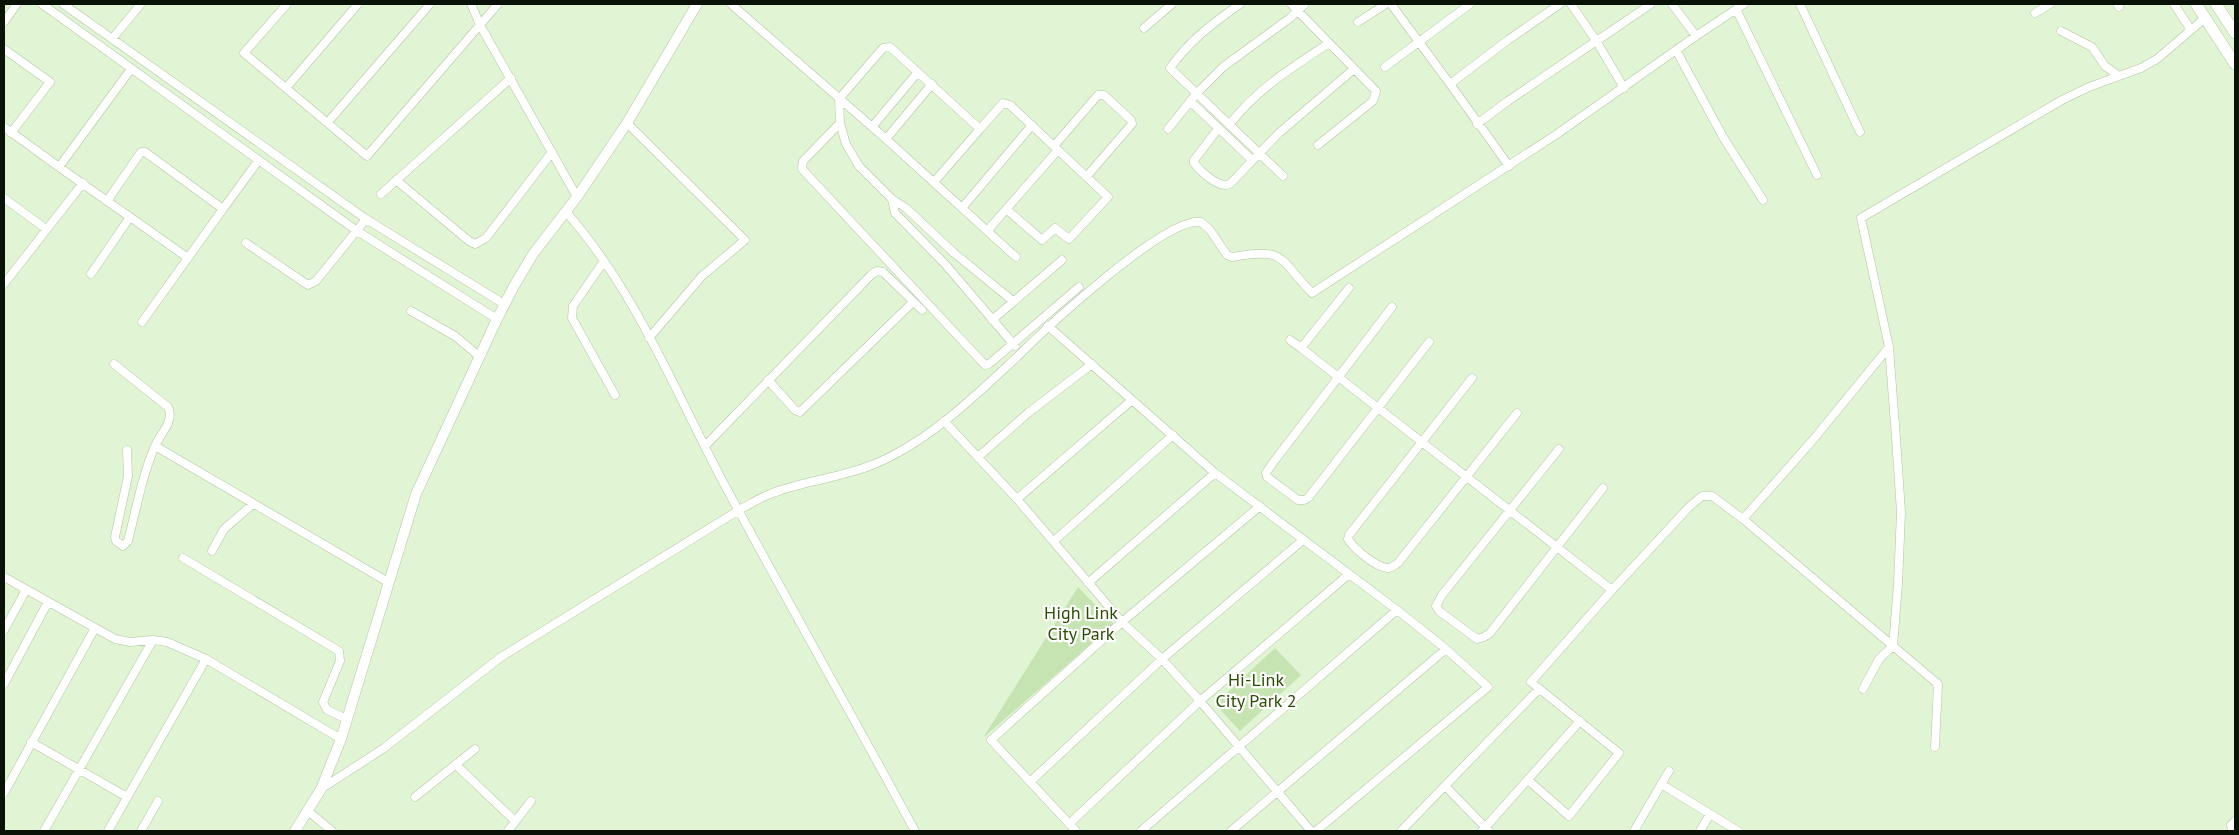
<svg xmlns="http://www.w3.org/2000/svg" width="2239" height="835" font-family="'PT Sans',sans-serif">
<rect width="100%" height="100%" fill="#e1f5d4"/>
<path fill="#c6e4b2" d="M1078,587L1114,624L983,738Z
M1275,648L1301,675L1240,731L1215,704Z"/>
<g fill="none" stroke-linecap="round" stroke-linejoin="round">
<defs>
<path id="street" d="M42,4L357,231L497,319
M63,4L366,219L504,304
M287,4L244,53L367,156L498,4
M471,4L480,25L577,197
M731,4L886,139L1016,257
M1240,4C1213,23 1189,41 1170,68L1283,176
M1291,4L1376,91L1373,101L1318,145
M1391,4L1450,84L1508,40L1560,4
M1571,4L1597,42L1624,88
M1672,4L1696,36
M1800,4L1860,132
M2117,4L2119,7
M2174,4L2191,30
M1736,9L1817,175
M2035,13L2050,4
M4,22L17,4
M1358,22L1386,4
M1144,28L1172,4
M2061,31L2092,47L2105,66L2119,76
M112,39L141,4
M4,49L50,82L11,133
M1676,50L1723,137L1763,200
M1385,67L1470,4
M1450,84L1509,166
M286,88L358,4
M839,99L883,48L890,47L980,129L1003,103L1010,105L1108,197L1069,239L1055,228L1042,240L1006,209
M839,99L840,123L846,144L859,166L892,199L906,208L954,253L1013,301
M1190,101L1252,160
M328,122L430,4
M627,123L745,240L702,276L649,338
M840,123L803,161L802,169L985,365L989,364L1079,287
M1477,124L1508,101L1651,4
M1229,125C1257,89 1291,68 1329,43
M4,127L59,167L131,69
M872,127L918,72
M1168,129L1196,94L1223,67L1290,18L1305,4
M1218,129L1194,160V163C1201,172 1219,189 1230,184L1279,133L1354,69
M886,139L932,84
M1054,146L1098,95H1104L1131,120L1132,124L1087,176
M59,167L107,201
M396,180L469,241L475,244L486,238L552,152
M934,182L980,129
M381,194L511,78
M4,198L46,229
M892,199L895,213L945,264L1015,346
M962,208L1032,125
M566,212C635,290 674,389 722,480C785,597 851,713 915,831
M130,217L188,258
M988,230L1058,150
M246,243L308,285L316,281L366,219
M604,261L573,306L572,318L615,395
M91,274L130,217L107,201L141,152H145L223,209L258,161
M4,284L83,183
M1349,288L1301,348L1612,590
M1392,307L1272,464L1266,473L1267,477L1298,500H1304L1308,498L1429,342
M411,311L455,336L479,356
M992,320L1062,260
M142,322L223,209
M1048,326L1215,473L1397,610L1446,649L1488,687L1316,831
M1290,340L1301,348
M114,364L168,407C175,421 160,434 155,446C142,476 136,510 128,541L123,546L116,541L115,537L128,476L127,450
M1472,378L1349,535L1348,539C1354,549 1376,567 1387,568C1392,568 1394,565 1398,563L1517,413
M768,380L795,410L800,412L913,302
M944,421L1017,499L1122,622L1162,659L1200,701L1311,831
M155,446L388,582
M705,446L872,274L877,271L883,272L922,310
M1559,449L1442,595L1436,606L1439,611L1477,639L1484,637L1490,633L1603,488
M978,457L1028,413L1092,364
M1017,499L1132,400
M1743,519L1812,441L1889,347
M1054,541L1173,435
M212,551L224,529L253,504
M183,558L339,651L340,661L323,702L327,710L347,719
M4,577L115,639L130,642L153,640L167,642L206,659L341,739
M1088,583L1215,473
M4,630L26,590
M4,684L48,602
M31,742L127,797
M1935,747L1938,684L1893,646L1898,584L1901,512L1896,438L1889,347L1861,218L2062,100L2089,87L2141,68L2157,59L2205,18
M456,765L515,821
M1528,780L1569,816L1619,753L1531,682L1612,590L1689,507L1702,496H1712L1743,519L1893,646L1879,659L1863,689
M1030,782L1162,659L1303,540
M1661,784L1738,831
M1445,786L1489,831
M321,789L384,748L501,657L739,510C749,505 759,498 770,494C803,481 839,478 872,465C927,443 974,397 1017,357C1045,329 1166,216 1201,222L1210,230L1227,255L1232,257C1286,247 1278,258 1312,293L1557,134L1696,36L1744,4
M4,793L95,628
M415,797L475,749
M308,811L332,831
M1069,824L1200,701L1348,575
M44,831L153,640
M108,831L206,659
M141,831L158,801
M508,831L531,801
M1076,831L991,740L1122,622L1260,506
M1141,831L1397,610
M1231,831L1446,649
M1401,831L1539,689
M1482,831L1580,721
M1634,831L1669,771
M1700,831L1710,814
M2232,831L2231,825L2235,821"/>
<path id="secondary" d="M295,831L321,789L341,739L416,494L497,319L514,286L533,254L577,197L627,123L697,4"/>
<path id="primary" d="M2196,4L2235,64
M2216,4L2235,33"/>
</defs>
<use href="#street" stroke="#b1c4a4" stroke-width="9"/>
<use href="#secondary" stroke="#b1c4a4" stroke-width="11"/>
<use href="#primary" stroke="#b1c4a4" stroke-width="12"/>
<use href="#street" stroke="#fff" stroke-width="8"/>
<use href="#secondary" stroke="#fff" stroke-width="10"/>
<use href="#primary" stroke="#fff" stroke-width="11"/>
</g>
<g text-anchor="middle" stroke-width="4.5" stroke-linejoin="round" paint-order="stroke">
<g font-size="18" fill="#294d00" stroke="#fff">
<text x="1081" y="619">High Link<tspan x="1081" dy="21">City Park</tspan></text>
<text x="1256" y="686">Hi-Link<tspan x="1256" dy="21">City Park 2</tspan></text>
</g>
</g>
<rect width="2239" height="835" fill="none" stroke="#0a1106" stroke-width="10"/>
</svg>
